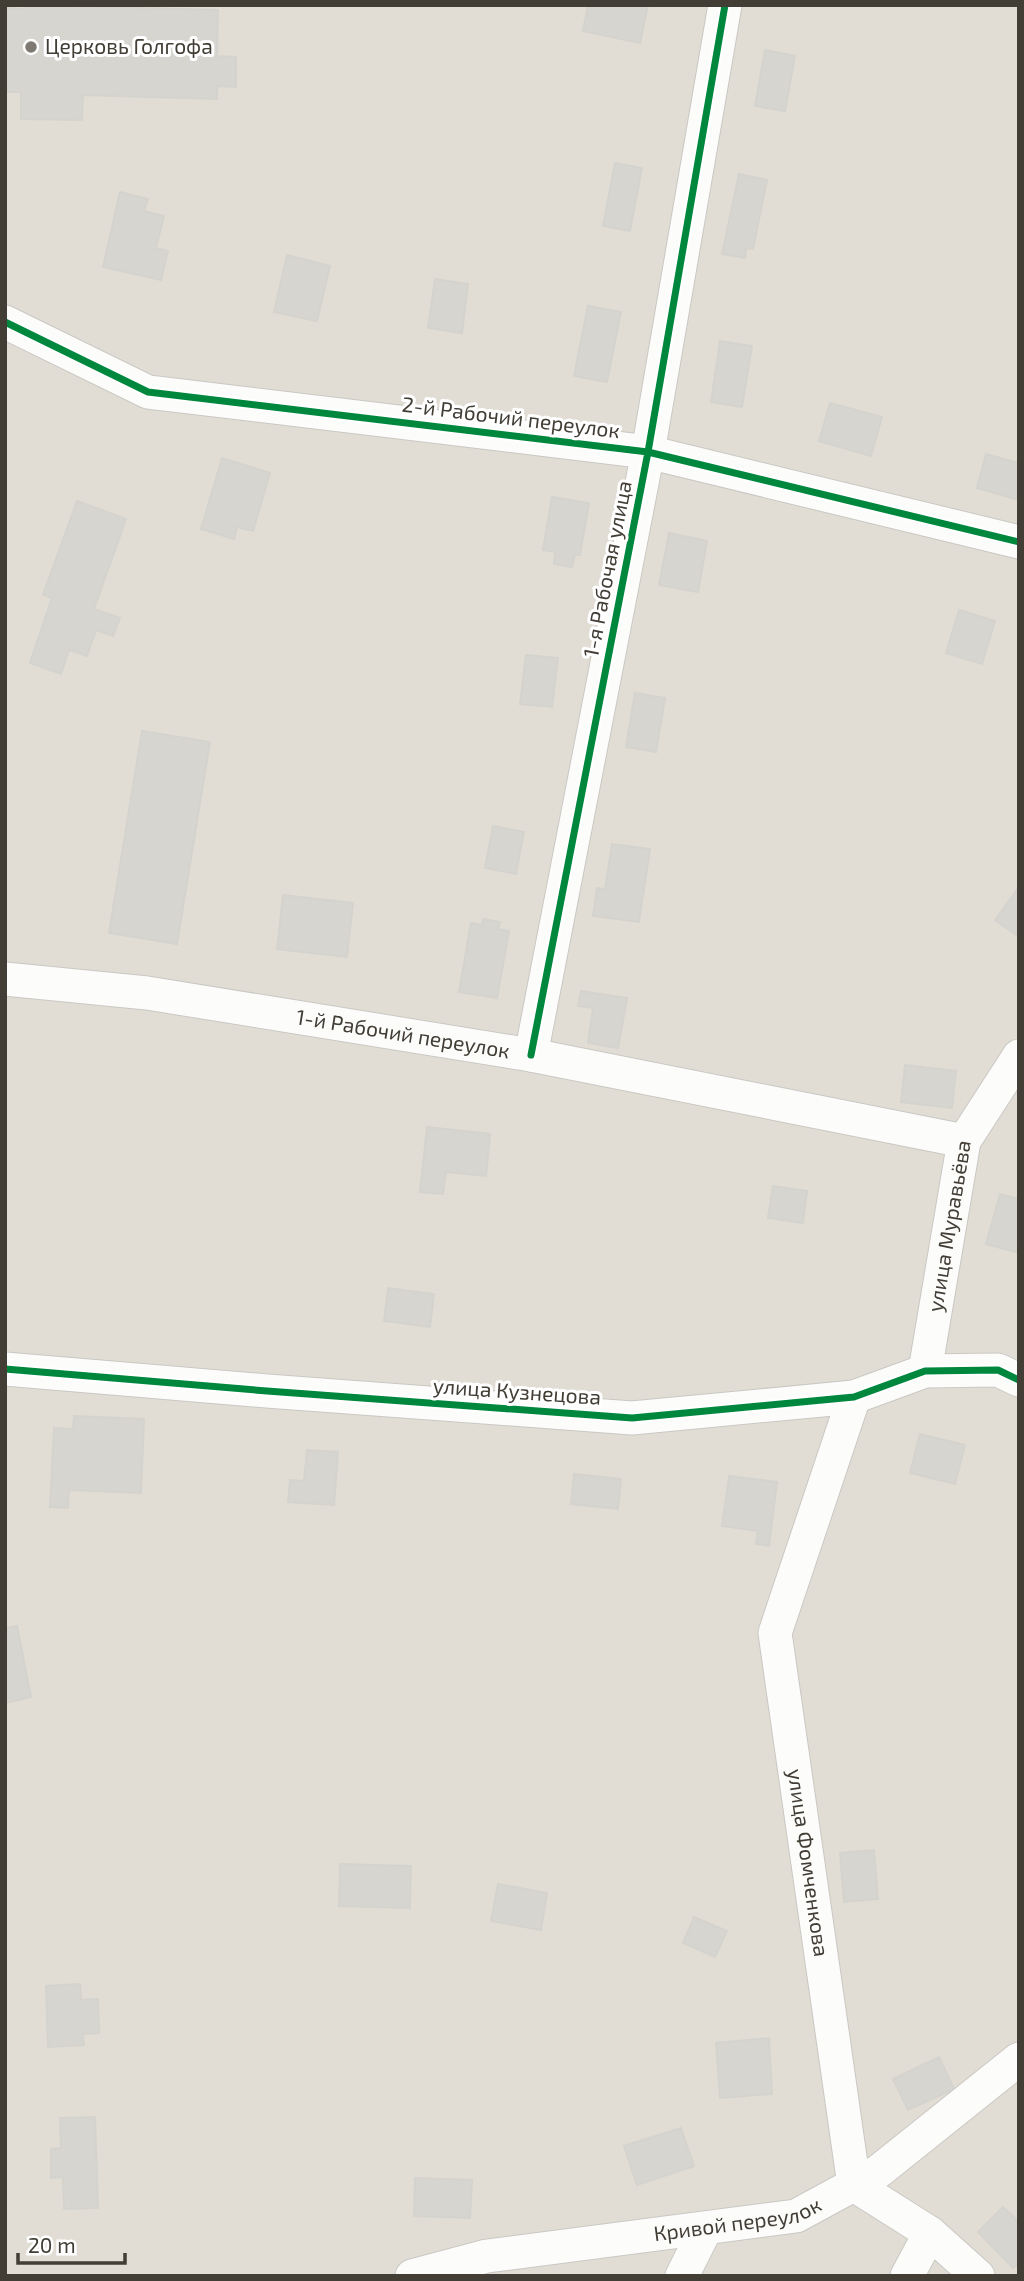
<svg xmlns="http://www.w3.org/2000/svg" width="1024" height="2281" font-family="'Exo 2',sans-serif">
<rect width="100%" height="100%" fill="#edece7"/>
<path fill="#e1ddd5" d="M5,5H1019V2276H5Z"/>
<path fill="#d7d5d0" stroke="#d5d3cd" stroke-width="2" d="M25,5L218,10L217,56L236,57V87L217,86V99L83,95L82,120L21,119V92H5V8L25,9Z
M588,5H648L640,43L583,31Z
M765,50L795,56L785,111L755,106Z
M615,163L642,168L630,231L603,226Z
M739,174L767,180L753,249L746,248L745,258L722,254Z
M120,192L148,199L144,211L164,216L156,248L168,251L161,280L103,267Z
M287,255L330,266L317,321L274,312Z
M435,279L468,284L462,333L428,328Z
M588,306L621,312L607,382L574,376Z
M720,341L752,346L742,407L711,402Z
M830,403L882,417L871,456L819,441Z
M986,454L1019,463V500L977,488Z
M222,458L270,473L253,531L237,527L234,539L201,529Z
M552,497L589,503L580,555H575L572,567L554,564L555,552L543,550Z
M77,501L126,519L94,609L120,618L113,636L96,630L87,656L69,650L61,674L30,663L52,598L43,595Z
M669,533L707,541L698,592L659,585Z
M959,610L995,621L982,664L946,653Z
M526,655L558,658L552,707L520,704Z
M635,693L665,698L656,752L626,747Z
M142,731L210,742L177,944L109,933Z
M493,826L524,832L516,874L485,868Z
M612,844L650,849L639,922L593,916L597,888L605,889Z
M1019,887V937L995,920Z
M283,895L353,903L347,957L277,949Z
M483,919L500,922L498,929L509,931L497,998L459,992L471,923L482,925Z
M581,991L627,998L618,1048L588,1043L593,1008L578,1006Z
M905,1065L956,1071L952,1108L901,1102Z
M427,1127L490,1134L486,1176L446,1172L443,1194L420,1192Z
M773,1186L807,1191L803,1223L768,1218Z
M1000,1194L1019,1199V1253L986,1244Z
M388,1288L434,1294L430,1327L384,1321Z
M74,1416L144,1419L141,1493L69,1490L68,1508L50,1507L54,1428L73,1429Z
M920,1434L965,1445L955,1484L910,1473Z
M307,1450L338,1452L334,1505L288,1502L290,1480L304,1481Z
M574,1474L621,1479L618,1509L571,1504Z
M729,1476L777,1482L769,1546L756,1544L758,1531L722,1526Z
M17,1626L31,1697L5,1703V1628Z
M874,1850L878,1899L844,1902L840,1853Z
M340,1864L411,1866L410,1908L339,1906Z
M498,1884L547,1893L541,1930L491,1921Z
M694,1917L727,1931L715,1957L683,1943Z
M80,1984L81,2000L98,1999L99,2033L83,2034L84,2045L48,2047L46,1986Z
M769,2038L772,2094L720,2098L716,2043Z
M939,2057L954,2089L908,2110L893,2079Z
M95,2117L98,2208L64,2209L63,2177L51,2178V2149L61,2148L60,2118Z
M681,2128L694,2166L637,2185L624,2146Z
M415,2178L472,2180L470,2218L414,2216Z
M1003,2207L1019,2222V2263L1013,2268L978,2232Z"/>
<g fill="none" stroke-linecap="round" stroke-linejoin="round">
<defs>
<g id="minor">
<path d="M5,322L148,392L648,452L1019,542"/>
<path id="s1" d="M5,979L147,993L531,1055L964,1141"/>
<path d="M531,1055L648,452L725,5"/>
<path d="M5,1369L267,1391L632,1418L854,1397L925,1371L998,1370L1019,1380"/>
<path id="s2" d="M925,1371L964,1141L1019,1056"/>
<path id="s3" d="M854,1397L775,1633L854,2185L930,2233L978,2276"/>
<path id="s4" d="M412,2276L487,2256L796,2216L879,2171L1019,2059"/>
<path d="M682,2276L706,2228"/>
<path d="M907,2276L930,2233"/>
</g>
</defs>
<use href="#minor" stroke="#cac8c3" stroke-width="35"/>
<use href="#minor" stroke="#fcfcfb" stroke-width="33"/>
<defs>
<path id="cycleway" d="M5,322L148,392L648,452L1019,542
M531,1055L648,452L725,5
M5,1369L267,1391L632,1418L854,1397L925,1371L998,1370L1019,1380"/>
</defs>
<use href="#cycleway" stroke="#fff" stroke-width="11"/>
<use href="#cycleway" stroke="#00873e" stroke-width="7"/>
</g>
<circle fill="#7e7a73" stroke="#fff" stroke-width="2.5" cx="31" cy="47" r="7"/>
<g text-anchor="middle" stroke-width="6" stroke-linejoin="round" paint-order="stroke">
<g font-size="21" fill="#423d35" stroke="#fff" text-anchor="start">
<text x="45" y="54">Церковь Голгофа</text>
</g>
<g font-size="21" fill="#423d35" stroke="#fff">
<text transform="translate(511 418) rotate(7)" y="7">2-й Рабочий переулок</text>
<text transform="translate(608 569) rotate(-79)" y="7">1-я Рабочая улица</text>
<text dy="7" stroke="none"><textPath href="#s1" startOffset="402">1-й Рабочий переулок</textPath></text>
<text dy="7" stroke="none"><textPath href="#s2" startOffset="147">улица Муравьёва</textPath></text>
<text transform="translate(517 1392) rotate(4)" y="7">улица Кузнецова</text>
<text dy="7" stroke="none"><textPath href="#s3" startOffset="481">улица Фомченкова</textPath></text>
<text dy="7" stroke="none"><textPath href="#s4" startOffset="331">Кривой переулок</textPath></text>
</g>
</g>
<rect width="1024" height="2281" fill="none" stroke="#423d35" stroke-width="14"/>
<path d="M18 2253v10h107v-10" fill="none" stroke="#423d35" stroke-width="3.5"/>
<text x="28" y="2253" font-size="21" fill="#423d35" stroke="#ffffff" stroke-width="5" paint-order="stroke">20 m</text>
</svg>
